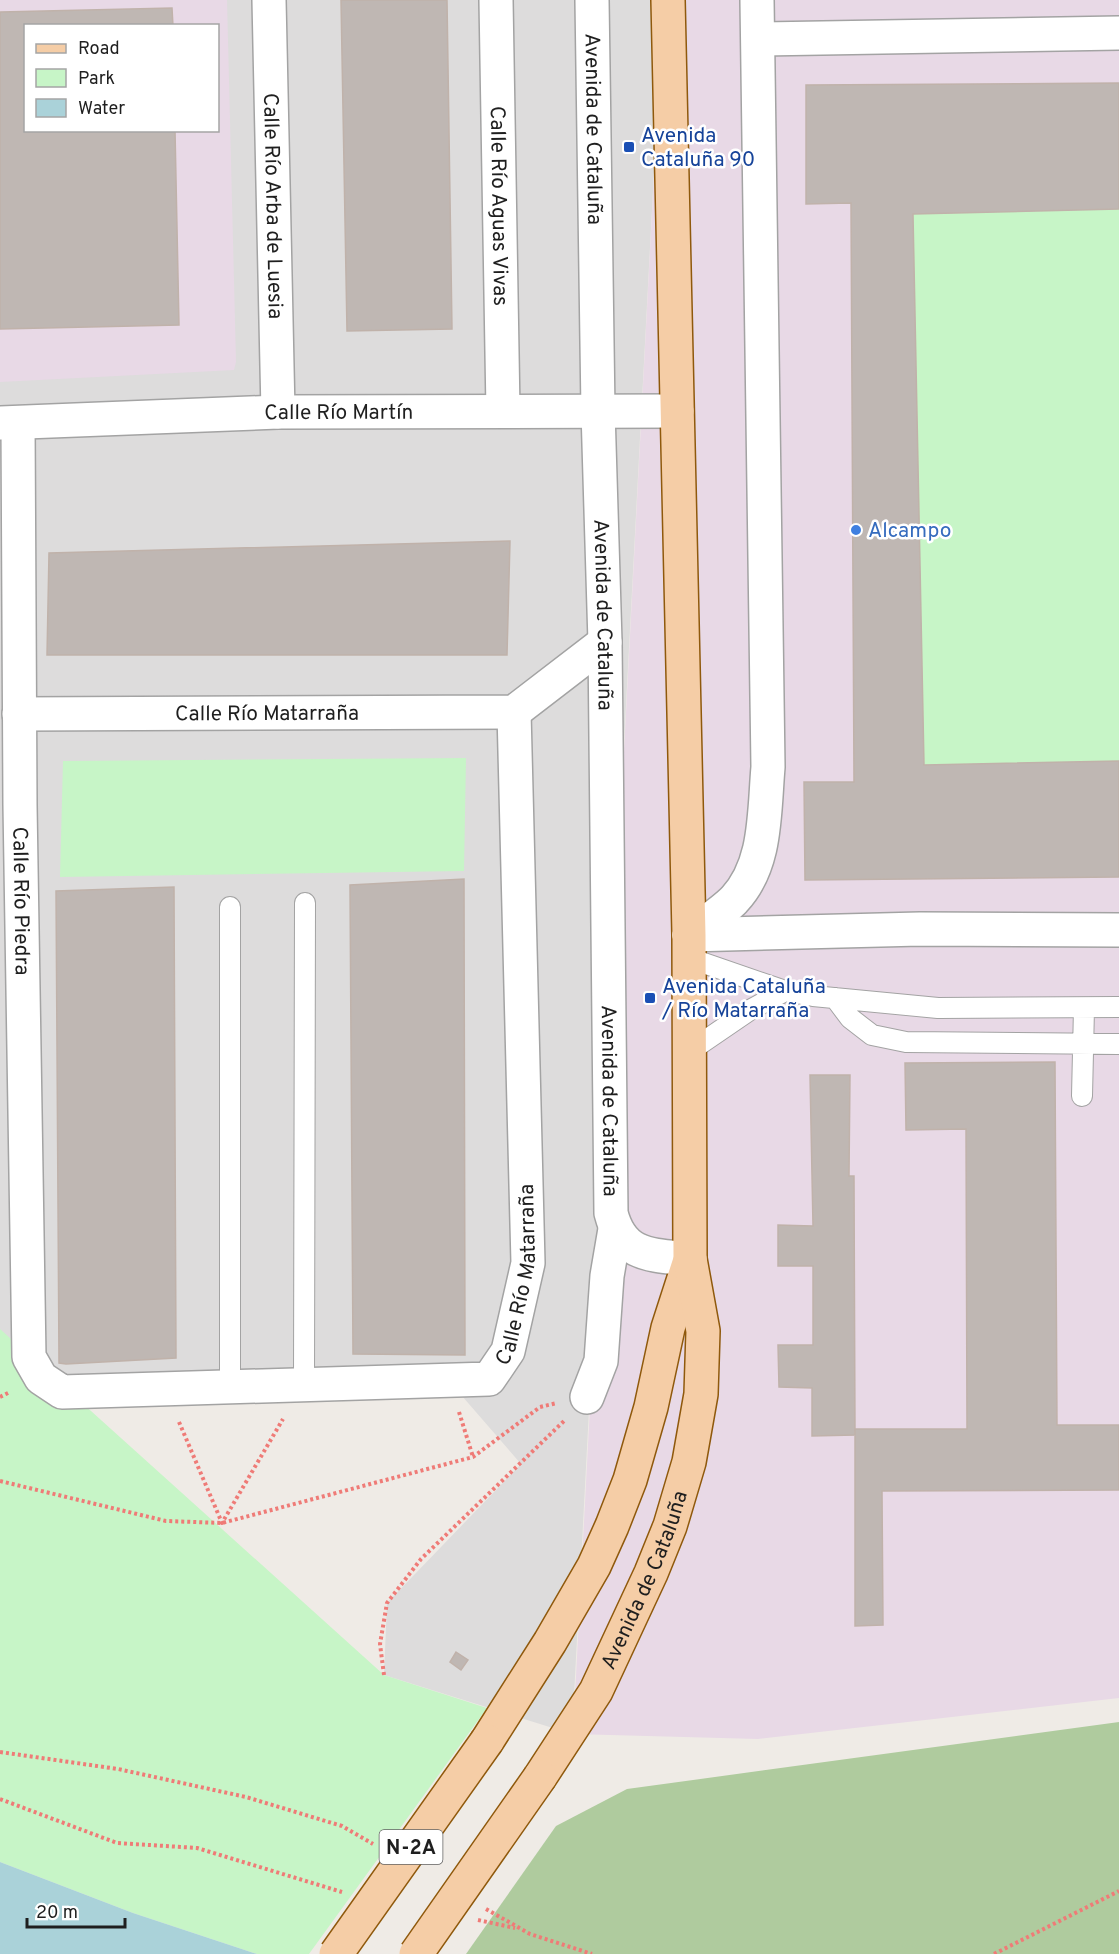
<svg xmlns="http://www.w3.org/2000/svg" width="1119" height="1954" font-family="Overpass,sans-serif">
<rect width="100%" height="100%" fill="#efebe6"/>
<path fill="#dddcdc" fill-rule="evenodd" d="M0,0H663L572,1734L384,1675L387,1603L521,1464L449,1381L41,1378L0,1343ZM26,26H218V130H26Z"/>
<path fill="#e8d9e6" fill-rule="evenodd" d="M0,0H227L236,362L234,370L0,382ZM26,26H218V130H26Z
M663,0H1119V1698L758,1739L573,1734Z"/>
<path fill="#afcb9e" d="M1119,1722V1954H466L556,1826L627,1789Z"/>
<path fill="#c7f5c7" d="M1119,209V761L924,765L913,214Z
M466,758L464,871L60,877L63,761Z
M0,1329L384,1675L487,1708L309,1954H257L133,1913L0,1862Z"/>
<path fill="#aad2d9" d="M0,1862L133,1913L257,1954H0Z"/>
<path fill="#bfb7b3" stroke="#c0b2aa" stroke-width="1.5" d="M341,0H447L452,329L347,331Z
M172,8L173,26H26V130H175L179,325L0,329V12Z
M1119,83V209L913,214L924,765L1119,761V877L805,880L804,782H854L851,203L806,204V85Z
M510,541L507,655H47L49,553Z
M464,879L465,1355L353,1354L350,885Z
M174,887L176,1358L66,1364L59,1363L56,891Z
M1055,1062L1057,1425H1119V1490L882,1491L883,1625L855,1626V1429H967L966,1129L906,1130L905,1063Z
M810,1075H850L849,1176H854L855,1435L812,1436V1388L779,1387L778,1345H813V1266H778V1225L813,1226Z
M456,1652L468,1660L461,1670L450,1662Z"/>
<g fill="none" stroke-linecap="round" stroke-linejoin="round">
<defs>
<path id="service" d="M689,958L785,991L813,996L938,1008L1119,1007
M835,998L850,1018L872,1035L906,1042L1119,1044
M690,1051L750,1010L785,991
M1082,1096L1084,1008
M304,1385L305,903
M230,1388V907"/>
<g id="minor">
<path id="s1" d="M269,0L278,412"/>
<path id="s2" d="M496,0L503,411"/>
<path id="s3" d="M592,0L598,411L605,642L611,1213C622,1257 652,1255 690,1259"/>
<path d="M759,39L1119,33"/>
<path id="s4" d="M0,423L278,412L677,411"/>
<path id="s5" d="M18,423L20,805L29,1357L41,1378L62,1392L489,1379L508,1351L528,1263L514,712"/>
<path id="s6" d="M19,714L514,712L605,642"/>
<path d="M689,935C703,924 721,913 734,900C767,865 764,813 768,767L757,0"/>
<path d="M689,935L920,929L1119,930"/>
<path d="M587,1397L601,1361L607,1276L615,1229"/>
</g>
<g id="primary">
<path d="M487,1741L550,1642L594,1566L612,1526L630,1480L651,1407L668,1328L689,1263"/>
<path id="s7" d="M540,1777L596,1691L651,1573L670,1526L689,1462L701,1394L703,1331L690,1259L689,935L668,0"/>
</g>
</defs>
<use href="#service" stroke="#a3a3a3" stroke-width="22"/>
<use href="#minor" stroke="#a3a3a3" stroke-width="36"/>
<use href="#primary" stroke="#8f590c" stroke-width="36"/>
<path stroke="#ef7b77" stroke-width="4" stroke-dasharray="3 3" stroke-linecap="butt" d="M0,1397L10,1392
M459,1412L473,1457
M179,1422L222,1523L283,1419
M0,1481L166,1521L222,1523L473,1457L540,1407L557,1403
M384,1675L380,1644L387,1603L421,1559L564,1421
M0,1752L118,1769L246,1797L342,1826L373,1844
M0,1799L117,1843L197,1848L342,1892
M486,1909L530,1934L592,1954
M478,1920L515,1928
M994,1954L1119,1891"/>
<use href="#service" stroke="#fff" stroke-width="20"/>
<use href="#minor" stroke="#fff" stroke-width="33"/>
<use href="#primary" stroke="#f5cda6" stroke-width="33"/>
<defs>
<path id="primary-bridge" d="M336,1954L487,1741
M416,1954L540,1777"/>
</defs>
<use href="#primary-bridge" stroke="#8f590c" stroke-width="36" stroke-linecap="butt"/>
<use href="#primary-bridge" stroke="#f5cda6" stroke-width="33"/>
</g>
<g fill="#1a4fb4" stroke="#fff" stroke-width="2">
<rect x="623" y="141" width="12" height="12" rx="3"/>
<rect x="644" y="992" width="12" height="12" rx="3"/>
</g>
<circle fill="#3f7fe0" stroke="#fff" stroke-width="2" cx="856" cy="530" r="6"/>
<g text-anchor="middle" stroke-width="5" stroke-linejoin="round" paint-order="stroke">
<rect fill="#fff" stroke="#626262" stroke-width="1.5" x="379.5" y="1830" width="63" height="34" rx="4.5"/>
<g font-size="20" font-weight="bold" fill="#1f1f1f">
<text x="411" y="1854">N-2A</text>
</g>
<g font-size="21" fill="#1f1f1f" stroke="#fff">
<text dy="7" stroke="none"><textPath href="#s3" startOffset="129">Avenida de Cataluña</textPath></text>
<text dy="7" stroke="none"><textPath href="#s1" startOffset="206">Calle Río Arba de Luesia</textPath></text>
<text dy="7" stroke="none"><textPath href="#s2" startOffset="206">Calle Río Aguas Vivas</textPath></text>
<text dy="7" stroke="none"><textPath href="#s4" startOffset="339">Calle Río Martín</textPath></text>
<text dy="7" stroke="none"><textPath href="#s3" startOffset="615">Avenida de Cataluña</textPath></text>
<text dy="7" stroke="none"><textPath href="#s6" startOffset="248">Calle Río Matarraña</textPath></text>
<text dy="7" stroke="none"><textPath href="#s5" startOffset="478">Calle Río Piedra</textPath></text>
<text dy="7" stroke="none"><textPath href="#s3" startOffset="1101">Avenida de Cataluña</textPath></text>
<text dy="7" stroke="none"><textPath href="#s5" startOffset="1522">Calle Río Matarraña</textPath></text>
<text dy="7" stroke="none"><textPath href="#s7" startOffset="224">Avenida de Cataluña</textPath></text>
</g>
<g font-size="21" fill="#164399" stroke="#fff" text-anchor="start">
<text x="641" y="142">Avenida<tspan x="641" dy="24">Cataluña 90</tspan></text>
<text x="662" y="993">Avenida Cataluña<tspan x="662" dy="24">/ Río Matarraña</tspan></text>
</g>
<g font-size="21" fill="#366cbe" stroke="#fff" text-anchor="start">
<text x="868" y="537">Alcampo</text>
</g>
</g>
<rect x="24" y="24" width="195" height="108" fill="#ffffff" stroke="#a5a5a5" stroke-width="1.5"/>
<rect x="36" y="44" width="30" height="9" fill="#f5cda6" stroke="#a5a5a5" stroke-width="1.5"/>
<text x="78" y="54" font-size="18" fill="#1f1f1f">Road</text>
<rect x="36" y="69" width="30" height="18" fill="#c7f5c7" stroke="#a5a5a5" stroke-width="1.5"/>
<text x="78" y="84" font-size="18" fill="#1f1f1f">Park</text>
<rect x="36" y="99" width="30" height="18" fill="#aad2d9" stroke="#a5a5a5" stroke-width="1.5"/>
<text x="78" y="114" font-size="18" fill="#1f1f1f">Water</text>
<path d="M27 1918v9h98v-9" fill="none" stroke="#1f1f1f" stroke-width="3"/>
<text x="36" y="1918" font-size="18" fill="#1f1f1f" stroke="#ffffff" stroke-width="4.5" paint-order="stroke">20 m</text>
</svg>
